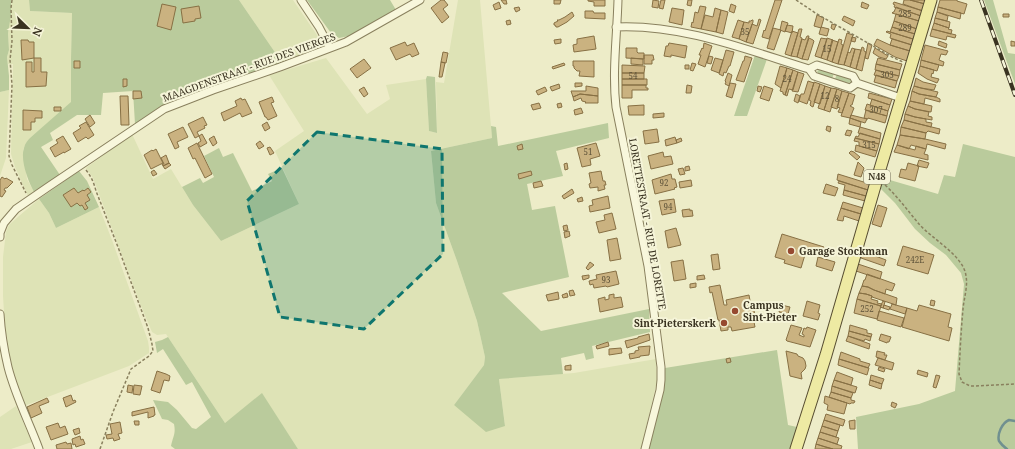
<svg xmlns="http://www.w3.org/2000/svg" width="1015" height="449" font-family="'Noto Serif',serif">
<rect width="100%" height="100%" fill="#edecc8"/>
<path fill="#dee3b6" d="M12,0H29L30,11L72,13L71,59V103L31,137L26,143L23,150L27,179L34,192L28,196L15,167L11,154L13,64H8L7,57L9,50L8,33Z
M239,0H293L317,35L318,40L315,48L311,52L283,64Z
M458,0H480L492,138L431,151L436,203L457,261L477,321L485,357L484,365L454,405L505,425L499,379L574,373L656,359L657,381L641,449H298L262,394L225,423L166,334L157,335L152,332L141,306L93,178L86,168L132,134L153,179L171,169L193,205L221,241L299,204L275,151L304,131L269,75L326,58L367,114L390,99L386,85L426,79L429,131L437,133L436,82L444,83Z
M9,90L6,158L0,176V92Z
M39,199L49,213L56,228L99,207L112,240L148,341L149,348V353L129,366L24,406L15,378L9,354L5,328L3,296V257L6,232L9,225L19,216Z
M16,406L32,442L11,449H0V417Z"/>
<path fill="#bacb9c" d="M0,0H11V15L8,33L9,50L7,57L9,76V90L0,92Z
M29,0H239L283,64L247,74L179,100L135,124L133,91L103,93L101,115H77L50,133L53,140L41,147L60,175L34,192C28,181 20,160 24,148C25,143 28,140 31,137L71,102V59L72,13L30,11Z
M307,0H390L396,10L349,36L339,38L331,33Z
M984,0H993L1008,53L1015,54V84Z
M755,55L767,59L747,116H734Z
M821,69L834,73L832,79L819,74L817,71Z
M837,74L850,78L851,82L848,83L835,79Z
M427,76L435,77L437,133L429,131L426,79Z
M608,123L609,138L556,151L563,176L527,184L532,210L555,206L569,277L502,293L541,331L649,309L650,332L592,346L594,358L586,360L584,353L561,358L563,374L499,379L505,426L486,432L454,405L484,365L485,357L477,321L457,261L436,203L431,151L492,138L491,126L496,127L498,146Z
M963,144L1015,157V449H858L856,417L919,404L955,391L964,284L961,273L946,255L930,243L915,229L895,203L880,188L883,178L938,194L944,175L955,177Z
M219,148L223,157L233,153L252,191L272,181L268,174L282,168L299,204L221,241L193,205L182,187L200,178L203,183L214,177L204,156Z
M79,171L87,181L99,207L56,228L49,213L39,199Z
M168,337L225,423L262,393L298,449H175L171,446C173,436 176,434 174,424L168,420L162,419L153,400L168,402L177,410L192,428L196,429L211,417L192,382L186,385L163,349L157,353L155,342L162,340Z
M777,350L788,425L797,427L790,449H649L653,426L662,390L665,368Z"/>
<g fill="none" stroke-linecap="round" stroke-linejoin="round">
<path stroke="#709090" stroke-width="2.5" d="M1007,449C1004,447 1001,444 999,441C997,434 1002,423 1009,420L1015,421"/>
</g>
<path fill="#cab280" stroke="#877044" d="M441,0H444L448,5L443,9L449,17L442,23L431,8Z
M501,0H506L507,4H504Z
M554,0H561L560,4H554Z
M588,0H605V6H594V2L588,1Z
M653,0L659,1L658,8L652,7Z
M661,0H665L663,9L659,8Z
M688,0H692L691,6L687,5Z
M775,0H782L769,39L762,37L764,30L765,31Z
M904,0H910L925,4L923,11L903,4Z
M910,0H926L925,4Z
M940,0H957V1L967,4L964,14L938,7Z
M499,2L501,8L495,10L493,5Z
M862,2L869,5L867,9L861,7Z
M894,2L923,11L921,16L894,7L895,5L893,4Z
M162,4L176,7L171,30L157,26Z
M731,4L736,6L734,13L729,11Z
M199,6L201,18L195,19V21L183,23L181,9Z
M700,6L706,7L701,29L691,27L692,22L693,23L695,12L698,13Z
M519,7L520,10L516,12L514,8Z
M896,7L921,16L919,21L892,13L893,12H894Z
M938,7L961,13L960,19L937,12Z
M672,8L684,10L682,25L669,22Z
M715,8L721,10L716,32L701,29L705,15L713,17Z
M721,10L728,12L723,34L716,32Z
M585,11H593L594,13H605V19L585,18Z
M572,12L574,16L567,22L558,27H556L555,25H554V23L558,21L557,20H559L565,17Z
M937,12L948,16L947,21L935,18Z
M896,14L919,21L917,29L894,21Z
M1003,14H1009V17H1003Z
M817,15L824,18L821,28L814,26Z
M844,16L855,21L853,26L842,20Z
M935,18L950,22L949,28L934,23Z
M759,19L761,20L753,44L746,42L752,24L757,26Z
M510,20L511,24L507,25L506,21Z
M738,20L744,22L739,39L732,37Z
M752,20H753V22L746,42L739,39L744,22L749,23V21H751Z
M782,21L788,23L785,32L780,30Z
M894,21L917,29L915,34L892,27Z
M934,23L949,28L948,29L952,30L951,34L932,29Z
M832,24L836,25L834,30L831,28Z
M787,25L793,26L792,33L785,31Z
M821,27L829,29L827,36L819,34Z
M892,27L915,34L913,39L890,32Z
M773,28L781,30L774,50L767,48Z
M799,29H802L800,37L802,38L797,57L791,56Z
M932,29L956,35L955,38L947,36L946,40L930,36Z
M792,31L798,33L791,56L785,54Z
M887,31L913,39L912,45L890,38L891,34L886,32Z
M847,33L853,35L844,65L838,64Z
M594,36L596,49L574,52L573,45L577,44V39Z
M807,36H809L802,59L797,57L802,39L805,40Z
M852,37L856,38L855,42L851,41Z
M809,38L813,40L814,41L808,60L802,59Z
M821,38L827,39L821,58L815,56Z
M827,38L833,40L827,60L821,58Z
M561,39V43L555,44L554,40Z
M839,39L842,40L841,44L843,45L838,64L832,62Z
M877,39L890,45L910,51L907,61L895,57L874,45Z
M892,39L912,45L910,51L890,45Z
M21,40H28L29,42H34V58L22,60Z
M832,40L838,42L832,62L827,60Z
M939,41L947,44L946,48L938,45Z
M1011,41L1015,42V46H1011Z
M405,42L407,46L414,43L419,54L412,57L410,54L396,60L390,48Z
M669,43L687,46L685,58L671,55V57L664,56L666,46H668Z
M704,43L712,46L705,67L698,64L701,55H699L702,48L703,49Z
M868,43L872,45L868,59L865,58Z
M925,45L948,51L946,55L941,54L939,60L944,62L943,66L921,60Z
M862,47L864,48V51L866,52L862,71L856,69Z
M626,48H637V52L638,53H644V59L626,58Z
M852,48L855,49L850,67L844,65L848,52L850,53Z
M875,48L888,56L886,59L879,57L873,53Z
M855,49L861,50L856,69L850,67Z
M726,50L734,52L730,66H729L726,73L724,72L723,76L719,74Z
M443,52L448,53L446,63L441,62Z
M644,55H653L654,60H652V64H644Z
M709,56L713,57L711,64L707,63Z
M745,56L752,58L744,82L736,80L743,61H744Z
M34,58H41V72H47L46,86L26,87V62H32V72H34Z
M631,58L643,59V65L631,64Z
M715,58L723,60L719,73L711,70Z
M878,58L902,64L900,70L876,64Z
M364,59L371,68L357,78L350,69Z
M921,60L939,65L937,71L920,66Z
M74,61H80V68H74Z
M573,61H594V77L579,76L580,71H577L574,68V66H573Z
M441,62L445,63L442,77H439Z
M564,63L565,65L553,69L552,67Z
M692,63L696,64L693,71L690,70Z
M876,64L900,70L899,76L875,70Z
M622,65L645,66L644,73H622Z
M685,65H689V69H685Z
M780,66L787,68L781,88L775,84Z
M920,66L934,70L933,74L932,73L931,77L939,79L937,83L927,79L918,73Z
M787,68L793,70L785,95L783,94V92L780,91Z
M793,70L798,72L793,90L789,89L787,96L785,95Z
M876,70L899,76L897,81L874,75Z
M798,72L804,74L798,92L792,91Z
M622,73H644V79H622Z
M728,73L732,75L729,86L725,84L726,82L725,81Z
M876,75L897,81L895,88L874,82Z
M916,78L923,82L936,85L934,90L921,88L914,86Z
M123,79H127V86L123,87Z
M622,79H647V85H622Z
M808,81L814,83L807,104L799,101L801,94H804Z
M814,82L820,84L813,107L811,106L810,105L811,101L809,100Z
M575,83H582V86L575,87Z
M730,83L736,84L732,98L726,96Z
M559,84L560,88L552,91L550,87Z
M820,84L825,86L820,104L814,102Z
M622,85H646V88H648V90H632V98H622Z
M687,85L692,86L691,93H686Z
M586,86L598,88V96L580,94L573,97L571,91H586Z
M758,86L762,87L760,92L757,91Z
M764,86L773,89L769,101L760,98Z
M825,86L831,88L824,110L818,108Z
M914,86L921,88L938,92L936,97L919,94L912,91Z
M364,87L368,94L364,97L359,90Z
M545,87L547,91L538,95L536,91Z
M831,88L837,89L830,112L824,110Z
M837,89L842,91L837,109L831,107Z
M133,91H141L142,98L133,99Z
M842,91L849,93L842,113L838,112L840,108L837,107Z
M912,91L919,94L936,97L940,99V102L925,98L924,104L910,101Z
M849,93L855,95L852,105H851L850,106L854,108L850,118L841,116Z
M869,93L892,99L890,105L868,98Z
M580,94L598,96V103H585L586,102L582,101L581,98L574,101L573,97Z
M796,94L800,96L798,103L794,101Z
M120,96H128L129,125H121Z
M272,97L274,102L271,103L277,116L268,120L266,117H265L259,102Z
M241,98L242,100L245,99L252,113L242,117L240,113L224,121L221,113L237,106L235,101Z
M872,99L890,105L888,111L870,105Z
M910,101L932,106L931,112L915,109L908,106Z
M539,103L541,108L533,110L531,105Z
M561,103L562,107L558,108L557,104Z
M867,104L888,111L887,116L865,110Z
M644,105V115H629L628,106Z
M908,106L915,109L929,112L928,116L932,117V120L915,117L905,114Z
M54,107H61V111H54Z
M581,108L583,113L575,115L574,110Z
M23,110L42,111V118H35V122H31V130H23Z
M866,110L887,116L885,123L868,118V119L864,118Z
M664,113V117L653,118V114Z
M905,114L915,117L926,119V122L932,123L931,127L904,120Z
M90,115L95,123L90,127L85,119Z
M851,115L867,119L865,123L850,118Z
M203,117L207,125L204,126L205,128L197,132L199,136L195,138L188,124Z
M850,118L861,122L860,127L849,124Z
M904,120L915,123L940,129L939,134L928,131L926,133L901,127Z
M86,122L94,135L88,139L86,137L78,142L73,133L81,128L79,126Z
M267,122L270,128L265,131L262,125Z
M827,126L831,127L830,132L826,130Z
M183,127L188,137L177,142L179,147L175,149L168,134Z
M860,127L881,133L880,139L858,133Z
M901,127L926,133L925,139L900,135Z
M657,129L659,142L645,144L643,131Z
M847,130L852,131L850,136L845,135Z
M860,133L880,139L879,144L855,138L856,136L858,137Z
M202,134L207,143L200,147L198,143L201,141L199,136Z
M900,135L925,139L946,144L945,149L927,144L926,149L911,145L909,149L897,145Z
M63,136L71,149L64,153V152L55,157L50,148L58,143L56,140Z
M214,136L217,143L213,146L209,139Z
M675,137L677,143L666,146L665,140Z
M681,138L682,141L677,143L676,140Z
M855,138L879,144L877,151L859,146V142L854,141Z
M260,141L264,146L259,149L256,144Z
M197,143L212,174L205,178L195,158L193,159L188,148Z
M596,143L600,156L590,159L591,165L582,167L577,148Z
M522,144L523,149L518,150L517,146Z
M856,145L877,151L875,157L855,151Z
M897,145L915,150L916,146L926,149L924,154L928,155V160L894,152Z
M270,147L274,153L270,155L267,148Z
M156,149L163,163L151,169L144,155L152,150L153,151Z
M851,151L854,152L860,157L857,160L849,153Z
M663,152L664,157L671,156L673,164L651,169L648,156Z
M166,155L169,163L163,166L162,164H164L161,158Z
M919,160L929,163L927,168L917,166Z
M858,162L864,168L861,177L854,175Z
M169,163L171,165L165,169L163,166Z
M567,163L568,169L565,170L564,164Z
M908,163L919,166L915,181L899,177L901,169L906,170Z
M689,166L690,170L685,171V167Z
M683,168L685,174L680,175L678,169Z
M154,170L157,174L153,176L151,172Z
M531,171L532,175L519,179L518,174Z
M601,171L603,181H605L606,185H604L605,189L598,191V187L590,188L589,184L591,183L589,173Z
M671,174L672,179H675L677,187L674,188L675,189L655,194L652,180Z
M838,174L870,184L868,190L837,180Z
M2,177L5,179L6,178L13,182L7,188H5L4,190L6,191L2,197L0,196V180Z
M691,180L692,186L680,188L679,182Z
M541,181L543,186L534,188L533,183Z
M839,181L868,190L866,196L844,190L845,185L838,183Z
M826,184L838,188L835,196L823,193Z
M74,188L78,193L83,190L84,191L88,188L91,192L87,195L90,200L85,203L88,208L85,210L82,205L80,206L77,203L71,207L63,195Z
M572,189L574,193L564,199L562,196Z
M844,190L866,196L865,201L843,195Z
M608,196L610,208L590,212L589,206L593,205L592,200Z
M582,197L583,201L578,202L577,199Z
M674,199L676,212L662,215L659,201Z
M843,202L863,208L861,214L841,208Z
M878,205L887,208L881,227L872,224Z
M841,208L861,214L859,221L844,216L843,221L837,220Z
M690,209V211L692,210L693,216L683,217L682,210Z
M612,213L616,229L599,233L596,222L605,220L604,215Z
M567,225L568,230L564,231L563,226Z
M676,228L681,245L668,248L665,231Z
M569,231L570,236L565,238L564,232Z
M782,234L824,247L823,253L807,248L801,268L784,263L785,260L775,257Z
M617,238L621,259L610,261L607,240Z
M903,246L934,255L928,274L897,265Z
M862,251L886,260L884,266L861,258Z
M718,254L720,269L713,270L711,255Z
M818,257L835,262L832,271L816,266Z
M683,260L686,279L674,281L671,262Z
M590,262L594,265L588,270L586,268Z
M858,264L882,272L880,279L856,271Z
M616,271L619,284L607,287L606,286L594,288L593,284L590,285L589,281L597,279L596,275Z
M867,274L895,284L892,291L886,289L885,294L874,290L868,287L862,286L864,280H865Z
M589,275V278L583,280L582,276Z
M704,275L705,279L697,280V276Z
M696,283V287L690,288V284Z
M720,285L724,305H727L726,300L749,295L751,306L753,305L755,316L753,317L755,327L732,331L731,327H728V330L721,331L719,320H718L712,292L710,293L709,287Z
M862,286L868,287L874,290L897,298L896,305L872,297V296L866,294L859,293Z
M573,290L575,295L570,296L569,291Z
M558,292L559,299L548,301L546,295Z
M567,293L568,297L563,298L562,295Z
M859,293L866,294L872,296L871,299L878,301L877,303L882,304L881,306L857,299Z
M614,294V298L621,297L623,307L600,312L598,299L605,297V300L609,299V295Z
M857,299L881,306L877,319L854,313Z
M931,300L935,301L934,306L930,305Z
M807,301L820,305L818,313L820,314L818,320L803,316Z
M883,301L885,302L883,308L880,307Z
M773,304L777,305L775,310L771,309Z
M892,304L907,308L905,314L890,309Z
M781,305L790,307L788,314L779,312Z
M884,305L890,307L889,310L883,308Z
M919,305L951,314L948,327L952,328L949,341L902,327L907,308L917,311Z
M879,311L904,318L901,327L877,320Z
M775,314L780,315L779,320H777V321L774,320Z
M791,325L802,328L799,335L804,337V335L802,334L804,328L806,329L807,327L816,330L810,347L787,341L786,340Z
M850,325L867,330V333L872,334L871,337L849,331Z
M849,331L871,337L870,341L865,339L864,341L848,336Z
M649,334L650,340L627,348L625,341L638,338V337Z
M881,334L891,337L889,342H887V343L879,340Z
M848,336L870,344L869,349L846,341Z
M608,342L609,346L597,349L596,346Z
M650,346L649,355L640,356V357L630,359L629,354L635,353V351L639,350L638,347Z
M621,348L622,353L609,355V349Z
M786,351L797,354L798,356L803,358L805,361L806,366L805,369L801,373L802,379L790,376Z
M877,351L885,353L884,355H887L885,360L876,357Z
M841,352L860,359V361L870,364L868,368L839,359Z
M730,358L731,362L727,363L726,359Z
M878,358L894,363L892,370L875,365Z
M839,359L869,368L867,375L838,365Z
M571,365V370H565V366Z
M879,367L885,369L884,372L878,370Z
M918,370L928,373L927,377L917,374Z
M157,371L166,374L170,376L169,381L164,380L160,393L151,390Z
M837,372L853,378L851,385L834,380Z
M871,375L884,379L882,384L870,380Z
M936,375L940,376L936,388L933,387Z
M834,380L857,387L855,393L832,386Z
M870,380L882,384L881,389L869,385Z
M128,385L133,386L132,393L127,392Z
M134,385L142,386L140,395L133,394Z
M832,386L853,393L851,398L831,392Z
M831,392L851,398V400L855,401L854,403H851L850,404L829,397Z
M71,395L73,401L75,400L76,402L66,407L63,398Z
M825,396L847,403L844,414L827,410L828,405L824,403Z
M47,398L49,402L39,406L42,413L31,418L27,407Z
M892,402L897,404L895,408L891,406Z
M154,407L155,415H154V416L148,418V412L132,416V412Z
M826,414L845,420L843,426L824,420Z
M824,420L840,425L838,431L822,426Z
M855,420V429H850L849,421Z
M134,421H139V425H135Z
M120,422L122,433L118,434L120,439L114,441L113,438L107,439L106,435L112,434L110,424Z
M58,423L60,428L65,426L68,434L51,440L46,427Z
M822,426L838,431L836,437L820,432Z
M79,428L80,433L75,435L73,430Z
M820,432L839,438L837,444L818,438Z
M80,436L81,440L83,439L85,444L76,447L75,444L73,445L72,439Z
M818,438L842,446L841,449H833L816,444Z
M66,442L67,444L71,443L72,449H57L56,445Z
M816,444L825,447L833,449H815Z"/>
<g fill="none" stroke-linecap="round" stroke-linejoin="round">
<defs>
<path id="minor" d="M301,0L319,27L330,48
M618,0C617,36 612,72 616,107L648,266L661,367V380L660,390L645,449
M616,27C682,24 747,50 809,69L814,76L850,88L857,83L901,98
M809,69L817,65L853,76L857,83
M0,237V233L4,223L16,209L48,187L164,109L213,90L280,67L346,42L420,0
M0,314C1,332 4,350 8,367C15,395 29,422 39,449"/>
<path id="primary" d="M796,449L826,355L877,179L931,0"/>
</defs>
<use href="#minor" stroke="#89805e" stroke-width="9"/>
<use href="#primary" stroke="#574d31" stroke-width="13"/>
<path stroke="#89805e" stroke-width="1.5" stroke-dasharray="3 2" stroke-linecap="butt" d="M12,0L11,8L12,41L10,60L12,85L9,156L12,165L26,193
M796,0L817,14L894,58L903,62
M86,170C91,176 94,183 96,191L118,247L148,328L152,344L153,351L149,356L131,369L113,412L100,449
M885,185C898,197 908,211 919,224C932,239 964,256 966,276C968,286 964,298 963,309C961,331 960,352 959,374L962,382L970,386H976L1015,384"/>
<use href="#minor" stroke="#f8f7dc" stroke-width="7"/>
<use href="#primary" stroke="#eeeaa3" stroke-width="11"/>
<defs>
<path id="rail" d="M981,0L1015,95"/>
</defs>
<use href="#rail" stroke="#3a3321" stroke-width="4"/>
<use href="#rail" stroke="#f5f4d8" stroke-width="2.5" stroke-dasharray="8" stroke-linecap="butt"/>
</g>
<path fill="#0f766e" fill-opacity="0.2" stroke="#0f766e" stroke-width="3" stroke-dasharray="8 5" stroke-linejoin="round" d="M317,132L442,149L443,254L364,329L280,317L247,201Z"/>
<g fill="#964930" stroke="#f5f4d8" stroke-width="1.5">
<circle cx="791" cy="251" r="4"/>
<circle cx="735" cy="311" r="4"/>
<circle cx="724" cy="323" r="4"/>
</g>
<g text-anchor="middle" stroke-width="4" stroke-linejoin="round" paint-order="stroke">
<g font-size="8" fill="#5e5339">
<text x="905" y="17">285</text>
<text x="905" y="31">289</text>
<text x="745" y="35">35</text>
<text x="827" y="52">15</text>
<text x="887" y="78">303</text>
<text x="633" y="79">54</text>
<text x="787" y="82">24</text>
<text x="825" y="99">12</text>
<text x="837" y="102">8</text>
<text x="876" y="113">307</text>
<text x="869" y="148">315</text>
<text x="588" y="155">51</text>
<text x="664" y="186">92</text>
<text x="668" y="210">94</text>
<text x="915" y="263">242E</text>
<text x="606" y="283">93</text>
<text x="867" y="312">252</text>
</g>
<rect fill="#f5f4d8" stroke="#726d58" stroke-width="1" x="864" y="170" width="26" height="14" rx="3"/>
<g font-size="9" font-weight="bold" fill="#3a3321">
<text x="877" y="180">N48</text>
</g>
<g font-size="10" fill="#3a3321" stroke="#f5f4d8">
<text transform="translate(249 67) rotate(-20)" y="4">MAAGDENSTRAAT - RUE DES VIERGES</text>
<text transform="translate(648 224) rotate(80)" y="4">LORETTESTRAAT - RUE DE LORETTE</text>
</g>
<g font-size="10" font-weight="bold" fill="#3a3321" stroke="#f5f4d8" text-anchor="start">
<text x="799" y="255">Garage Stockman</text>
<text x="743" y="309">Campus<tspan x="743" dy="12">Sint-Pieter</tspan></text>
<text x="716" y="327" text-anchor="end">Sint-Pieterskerk</text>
</g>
</g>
<g transform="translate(28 28) rotate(113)" stroke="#f5f4d8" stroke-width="3" paint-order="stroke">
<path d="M0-3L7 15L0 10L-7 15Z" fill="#3a3321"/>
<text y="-6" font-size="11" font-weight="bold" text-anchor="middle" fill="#3a3321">N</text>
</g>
</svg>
